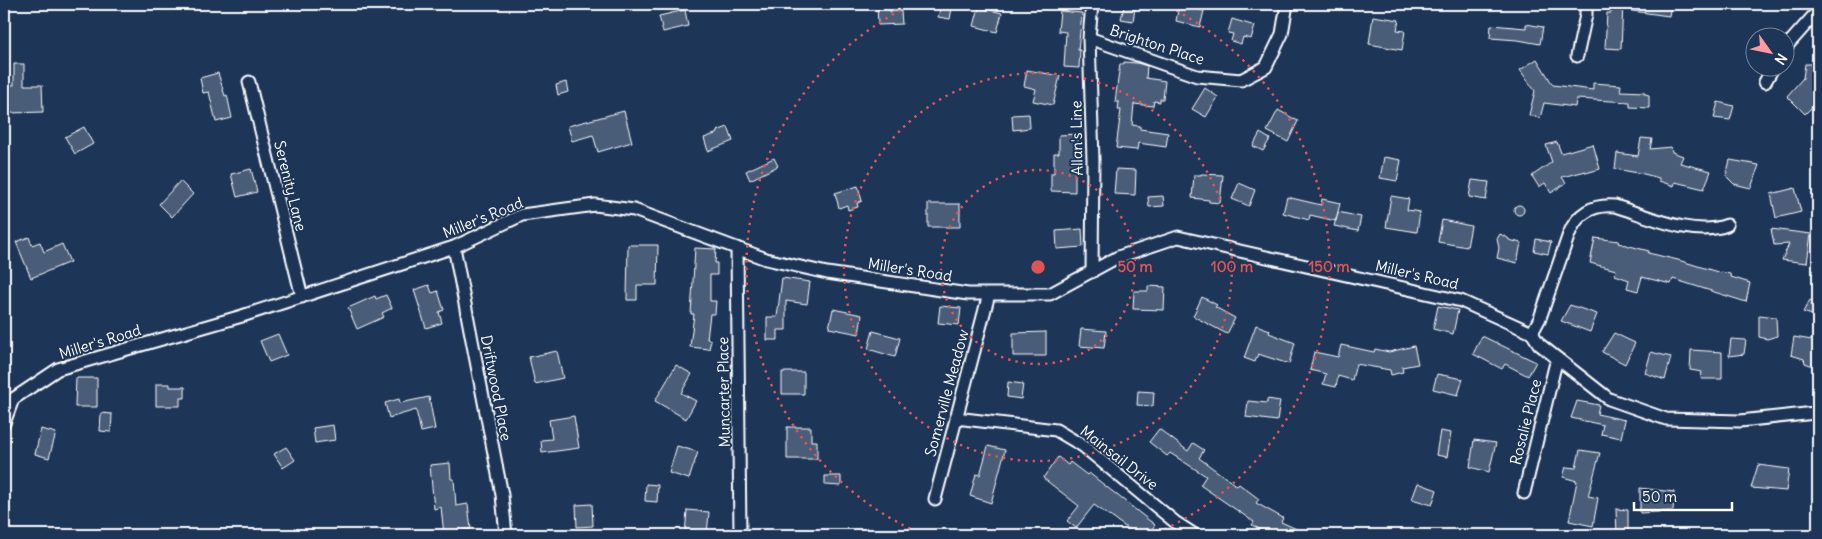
<svg xmlns="http://www.w3.org/2000/svg" width="1822" height="539" font-family="Delius,sans-serif">
<rect width="100%" height="100%" fill="#1d3557"/>
<filter id="ink" filterUnits="userSpaceOnUse"><feTurbulence type="fractalNoise" baseFrequency=".02" numOctaves="2"/><feDisplacementMap in="SourceGraphic" scale="10" xChannelSelector="R" yChannelSelector="G"/><feConvolveMatrix kernelMatrix="1 2 1 2 8 2 1 2 1" color-interpolation-filters="sRGB"/></filter>
<g filter="url(#ink)">
<path fill="#4a5d79" stroke="#fff" d="M877,4H889L890,12L901,11L902,24L878,25Z
M1611,4H1623L1621,49L1605,48L1607,13H1611Z
M1626,4H1671L1669,16L1625,10Z
M941,5L952,8L950,19L938,17Z
M1179,5L1204,11L1200,27L1176,21Z
M1124,6L1135,8L1133,21L1121,19Z
M979,7L1002,13L997,32L974,26Z
M685,10L688,26L663,32L659,16Z
M1060,11L1082,13L1078,50H1080L1079,68L1064,67L1066,32L1058,31Z
M1373,16L1399,20L1397,30L1405,31L1402,50L1369,44Z
M1232,19L1255,26L1251,39L1243,37L1241,44L1231,41L1233,34L1228,33Z
M1526,24L1543,27L1540,44L1518,40L1490,38L1491,25L1526,28Z
M1537,59L1553,85L1593,90V83L1621,85L1620,91L1645,92V94L1649,95V108L1630,107V102L1576,99L1575,107L1544,103L1540,118L1529,115L1535,91L1520,70Z
M1124,62L1137,63L1147,66L1146,78L1165,81L1163,99H1160V102L1154,101L1153,106L1134,104L1132,125L1140,126V129L1168,133L1166,147L1138,143L1137,150L1116,148L1121,110H1118L1119,102H1115L1120,64H1124Z
M14,64H24V85H42L43,112L10,113L9,85H14Z
M1805,64H1818V101L1805,114L1787,96L1803,78Z
M1027,70L1060,76L1053,105L1033,101L1036,89L1024,86Z
M218,73L225,96L227,95L232,118L216,122L209,92L203,93L200,78Z
M566,82L568,92L558,95L556,85Z
M1205,88L1218,97L1206,117L1192,109Z
M1718,102L1734,106L1730,120L1714,118Z
M1278,110L1298,121L1288,142L1267,131Z
M624,111L632,142L598,152L593,135L572,141L568,126Z
M1029,114L1030,128L1013,130L1012,115Z
M84,127L93,144L75,154L65,137Z
M728,127L733,141L708,151L704,138L718,133L717,131Z
M1260,133L1270,139L1263,151L1253,146Z
M1078,134V151H1075V192L1051,191V173H1054V153H1059V135Z
M1641,138L1652,139L1650,149L1671,147L1672,152L1683,156L1680,163L1711,171L1704,189L1675,182L1674,186L1659,181V178L1644,174L1615,169L1617,153L1638,156Z
M1557,142L1561,153L1593,144L1600,169L1586,173V171L1562,177L1566,183L1551,193L1545,183L1539,187L1532,176L1552,162L1546,145Z
M1384,157L1401,160L1397,181L1380,178Z
M774,158L778,166L750,180L746,171Z
M1730,160L1759,165L1751,188L1734,184L1726,176Z
M251,169L257,192L237,197L231,174Z
M1116,169L1136,170L1135,195L1114,194Z
M1201,174L1223,175L1220,203L1209,202V200L1192,198L1194,175H1201Z
M1472,180L1489,182L1486,200L1469,197Z
M180,181L193,194L172,217L159,204Z
M1239,183L1255,190L1249,206L1232,199Z
M858,186L862,201L857,203L858,207L848,210L847,205L839,208L835,193Z
M1795,188L1801,212L1776,218L1771,194Z
M1163,196L1164,206L1149,207L1148,197Z
M1391,196L1409,199L1407,210L1420,212L1417,232L1386,227Z
M1287,197L1321,205L1322,199L1340,203L1336,221L1310,215L1309,220L1283,213Z
M928,204H960V227H928Z
M1514 210a5 5 0 1 1 10 0a5 5 0 1 1-10 0Z
M1338,212L1361,217L1358,231L1334,226Z
M1442,220L1471,226L1467,247L1438,242Z
M1082,229L1083,247L1057,249L1056,231Z
M1771,229L1811,234L1807,263L1782,260L1789,244L1774,245Z
M1500,234L1508,238L1509,240L1521,243L1517,263L1497,258L1499,248L1497,239Z
M29,237L32,245L40,242L44,252L62,244L70,262L31,278L16,242Z
M1595,238L1619,241L1618,243L1649,251L1648,253L1678,260L1721,273V272L1730,274L1731,277L1750,283L1746,302L1673,279L1671,284L1642,277L1638,291L1627,288L1629,280L1615,275L1616,270L1590,263Z
M1536,239L1551,242L1548,254L1534,251Z
M628,245H658L657,285H637V300H627Z
M695,248L716,249L715,263H717V275H710V301H716L715,314H710L707,339L711,340L709,349L690,347L694,314H691Z
M782,278L810,282L807,304L786,301V330H778V340H767V317H777Z
M429,285L432,293L438,291L444,310L439,312L442,323L426,328L414,290Z
M1148,286L1165,287L1164,310L1133,309L1134,291H1148Z
M386,295L392,308L382,313L384,317L357,329L348,308L375,296L376,299Z
M1202,297L1217,305L1215,307L1235,318L1227,334L1193,316Z
M1810,300L1818,304V317L1803,312Z
M1570,305L1597,314L1590,332L1561,321Z
M940,306L961,308L959,325L938,323Z
M1438,306L1458,310L1453,334L1433,329Z
M833,309L862,315L859,334L829,328Z
M1759,315L1776,317L1777,336L1767,339L1759,337Z
M1256,325L1270,330L1269,333L1295,343L1289,364L1258,354L1255,362L1244,358Z
M1081,329L1106,331L1104,348L1079,346Z
M873,331L900,338L895,357L868,349Z
M1046,332V356H1013V333Z
M1614,333L1635,343L1625,364L1602,352Z
M278,334L287,355L269,362L260,341Z
M1482,336L1536,362L1528,376L1505,364L1502,369L1473,354Z
M1794,337L1818,341L1813,366L1805,363L1804,359L1791,355Z
M1731,339L1746,340L1744,354L1729,356Z
M1341,345L1374,352L1375,349L1389,352L1414,346L1418,364L1402,367L1403,372L1391,375L1390,370L1356,364L1352,380L1338,376L1336,387L1323,384L1326,374L1310,370L1314,352L1338,357Z
M1691,350L1722,352V379H1701L1702,372L1690,370Z
M557,351L563,378L535,384L529,357Z
M1651,352L1671,357L1665,380L1645,373Z
M676,365L692,374L681,393L696,401L686,419L655,401Z
M782,372H804V394H782Z
M1437,374L1463,379L1458,395L1433,389Z
M76,378H97V407H75Z
M1008,382L1023,384L1021,399L1007,397Z
M156,384H170V387H185V398H180V406H156Z
M1138,391L1154,392L1153,406L1137,405Z
M429,397L435,429L421,432L416,410L389,418L385,403L399,399L400,403Z
M1267,399L1280,401L1277,421L1246,417L1248,401L1267,403Z
M1577,401L1599,405L1597,414L1625,420L1621,438L1601,434L1603,425L1571,418Z
M101,413L112,414L111,432L100,431Z
M574,416L579,448L542,453L541,440L552,439L549,420Z
M333,425L335,440L315,443L313,428Z
M787,427H811V441H817V459H787Z
M41,429L56,433L49,458L35,454Z
M1159,429L1188,451L1193,443L1204,450L1199,458L1237,486L1239,484L1259,499L1256,503L1283,518L1281,522L1310,535H1270L1252,525L1254,522L1200,485L1206,476L1170,453L1167,456L1149,442Z
M1440,431L1451,433L1447,457L1436,455Z
M1474,440L1496,443L1489,472L1470,467Z
M677,446L698,452L689,479L669,473Z
M988,446L1005,450L991,503L970,496L976,474L980,475Z
M286,447L295,460L283,468L274,454Z
M1580,450L1600,453L1588,496L1598,498L1593,526L1569,521L1577,481L1563,477L1566,467L1576,468Z
M1058,457L1068,465L1070,462L1087,475L1089,473L1155,525L1147,535H1137L1094,505L1076,528L1067,521L1079,506L1043,478Z
M450,463L451,479H454L456,506L468,504L471,529L463,530L464,535H444L441,507L434,509L430,465Z
M1758,465L1789,469L1786,491L1751,488Z
M825,476H841V486L825,485Z
M1418,483L1437,490L1432,505L1412,499Z
M646,484L658,485L657,502L645,501Z
M1640,488L1674,492L1673,511L1640,513Z
M592,504L593,526L577,527L576,505Z
M1616,509L1628,510V535H1617Z
M687,510L709,512L707,535H685Z"/>
<g fill="none" stroke-linecap="round" stroke-linejoin="round">
<defs>
<path id="minor" d="M1089,38L1197,76L1241,80L1266,67L1282,34L1287,4
M1784,49L1817,12L1818,8
M1577,56L1586,15V4
M249,82L302,297
M1765,82L1773,68
M454,247L502,495L506,535
M737,248L740,535
M1092,272L1093,160L1089,38L1092,4
M1532,333L1540,318L1569,234C1577,213 1593,204 1615,206C1648,216 1694,238 1727,225
M956,418L1056,430L1083,446L1175,522L1195,535
M4,423L13,399L58,369L242,316L454,247L522,215L595,205L634,210L766,259L827,273L968,294H1050L1118,257L1178,237L1461,301L1532,333L1539,344L1609,399L1666,419L1740,421L1815,413L1818,415
M1524,493L1557,358
M935,499L989,294"/>
</defs>
<use href="#minor" stroke="#fff" stroke-width="15"/>
<use href="#minor" stroke="#1d3557" stroke-width="11"/>
</g>
</g>
<g fill="none" stroke="#de5353" stroke-width="2.5" stroke-dasharray="2.5 5">
<circle cx="1038" cy="267" r="97"/>
<circle cx="1038" cy="267" r="194"/>
<path d="M924 535A291 291 0 0 1 913 4M1163 4A291 291 0 0 1 1152 535"/>
</g>
<g text-anchor="middle" stroke-width="4" stroke-linejoin="round" paint-order="stroke">
<g font-size="15" fill="#fff" stroke="#1d3557">
<text transform="translate(1157 45) rotate(18)" y="5">Brighton Place</text>
<text transform="translate(1077 138) rotate(-91)" y="5">Allan's Line</text>
<text transform="translate(290 186) rotate(76)" y="5">Serenity Lane</text>
<text transform="translate(483 218) rotate(-22)" y="5">Miller's Road</text>
<text transform="translate(910 270) rotate(9)" y="5">Miller's Road</text>
<text transform="translate(1417 275) rotate(13)" y="5">Miller's Road</text>
<text transform="translate(100 342) rotate(-17)" y="5">Miller's Road</text>
<text transform="translate(496 388) rotate(79)" y="5">Driftwood Place</text>
<text transform="translate(724 392) rotate(-91)" y="5">Muncarter Place</text>
<text transform="translate(947 393) rotate(-75)" y="5">Somerville Meadow</text>
<text transform="translate(1526 422) rotate(-76)" y="5">Rosalie Place</text>
<text transform="translate(1119 458) rotate(38)" y="5">Mainsail Drive</text>
</g>
</g>
<circle cx="1038" cy="267" r="8" fill="#de5353" stroke="#1d3557" stroke-width="2.5"/>
<g font-size="15" text-anchor="middle" font-weight="bold" fill="#de5353" stroke="#1d3557" stroke-width="4" stroke-linejoin="round" paint-order="stroke">
<text x="1135" y="272">50 m</text>
<text x="1232" y="272">100 m</text>
<text x="1329" y="272">150 m</text>
</g>
<rect width="1822" height="539" fill="none" stroke="#1d3557" stroke-width="20"/>
<rect x="10" y="10" width="1802" height="519" fill="none" stroke="#fff" stroke-width="2" filter="url(#ink)"/>
<g transform="translate(1770 52) rotate(123)"><circle r="24" fill="#1d3557" stroke="#77869a"/>
<path d="M0-4L9 19L0 12L-9 19Z" fill="#ff9aa2"/>
<text y="-8" font-size="14" font-weight="bold" text-anchor="middle" fill="#ffffff">N</text>
</g>
<path d="M1634 502v8h98v-8" fill="none" stroke="#ffffff" stroke-width="2.5"/>
<text x="1642" y="502" font-size="15" fill="#ffffff" stroke="#1d3557" stroke-width="4" paint-order="stroke">50 m</text>
</svg>
